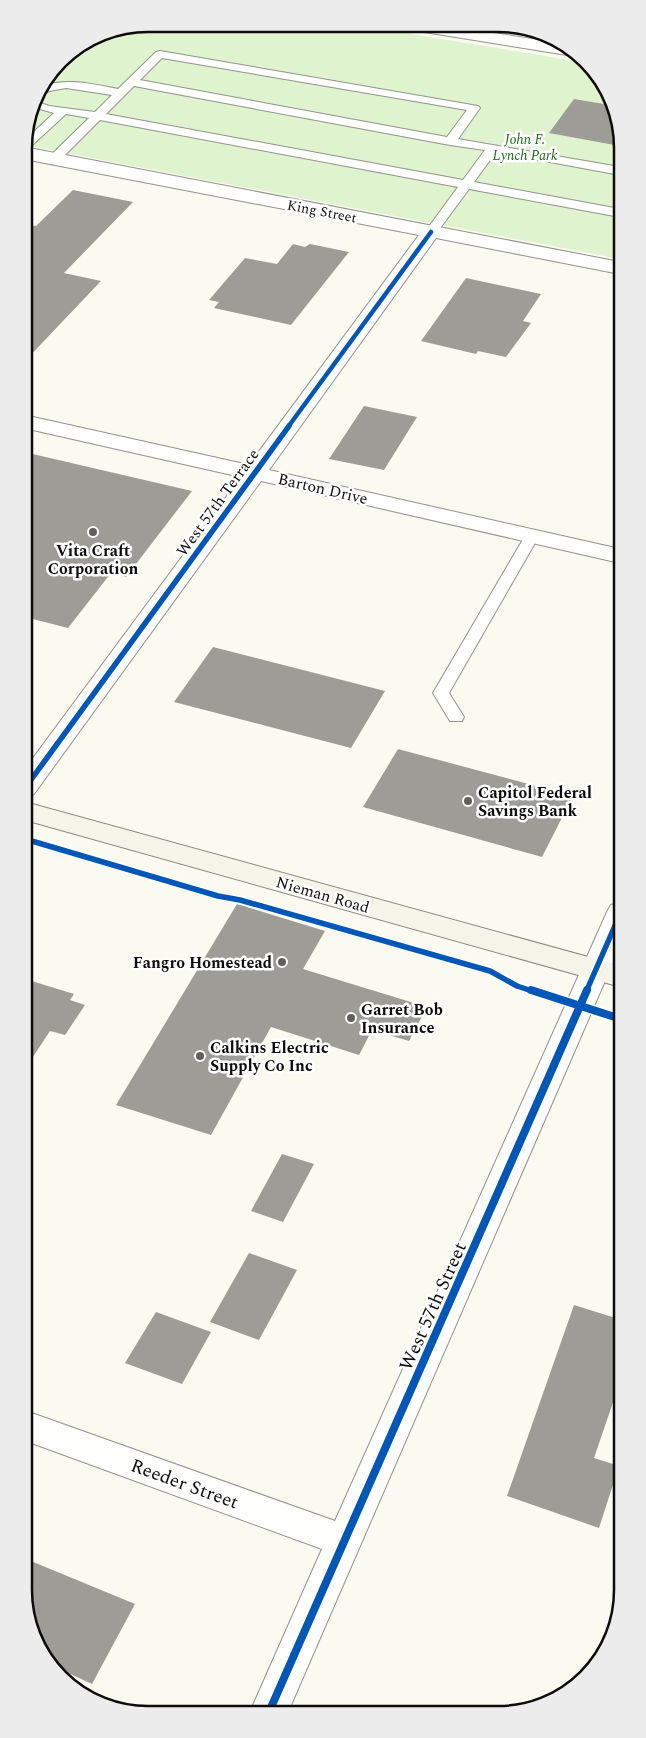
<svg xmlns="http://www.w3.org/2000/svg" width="646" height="1738" font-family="Spectral,serif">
<rect width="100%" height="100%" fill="#fafaf0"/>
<path fill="#def3ce" d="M149,24L357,25L587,63L620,124V259L24,145C24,103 62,45 103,33C117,28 134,27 149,24Z"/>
<path fill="#9d9c96" d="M574,99L610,105L620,124V146L549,133Z
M73,190L133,202L64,273L101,281L24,362V224L36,226Z
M293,244L305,247L310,244L349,252L291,325L214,308L219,302L209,300L245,258L277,264Z
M466,278L541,294L523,321L531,323L506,357L478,351L476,354L421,341Z
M364,406L417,417L384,470L329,459Z
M24,452L192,491L126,577L111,573L68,628L25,617Z
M213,647L385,691L351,748L174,702Z
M398,749L573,796L542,857L363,807Z
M237,904L325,931L303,969L427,1007L409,1041L372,1030L359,1055L271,1027L211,1135L116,1105Z
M25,979L74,994L70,1000L85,1005L65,1035L50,1031L25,1069Z
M282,1154L314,1164L283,1222L251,1211Z
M249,1253L297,1270L259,1340L210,1322Z
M574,1305L622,1320V1376L594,1458L619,1466L599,1528L507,1496Z
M156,1312L211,1332L182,1384L125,1363Z
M26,1559L135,1604L92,1684L55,1667L26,1614Z"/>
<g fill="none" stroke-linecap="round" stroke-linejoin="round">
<defs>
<path id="service" d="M160,51L478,106L480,108L458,139L620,167V175L496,152L474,182L620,209V217L469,189L435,235L431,236L425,232L458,187L100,120L58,162H50V156L89,118L66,114L28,149L24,151V141L54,113L33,107L35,101L49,106L95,112L112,95L66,88L49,91L36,97L42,86C69,78 92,84 118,89L156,52ZM162,58L467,110L447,137L140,80ZM134,86L450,145L485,150L463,180L106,114Z
M532,532L539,536L449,693L464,717L462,721H450L433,693L525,536Z"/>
<path id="minor" d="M410,25L448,26L552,42L573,54L567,55L418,31L412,30Z
M24,147L620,262V274L436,238L269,470L620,549V563L261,481L34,794L25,797V769L241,477L24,428V415L249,465L419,235L24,159Z
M621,902V944L288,1712H250L322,1549L26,1441V1411L335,1521L607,912L611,905Z"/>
<path id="secondary" d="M25,802L621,966V987L25,820Z"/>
</defs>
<use href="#service" stroke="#93938f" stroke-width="2"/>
<use href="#minor" stroke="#93938f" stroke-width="2"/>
<use href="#secondary" stroke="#8a8a85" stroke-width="2"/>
<use href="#service" fill="#fefefd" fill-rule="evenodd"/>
<use href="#minor" fill="#fefefd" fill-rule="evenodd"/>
<use href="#secondary" fill="#f4f4e8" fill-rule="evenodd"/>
<defs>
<path id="cycleway-far2" d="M288,427L431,232"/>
<path id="cycleway-far1" d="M25,788L289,426
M25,839L218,896L240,900L490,971L517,986L535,992
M586,992L621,912"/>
<path id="cycleway" d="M531,990L621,1019
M269,1712L587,990"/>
</defs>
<use href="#cycleway-far2" stroke="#fff" stroke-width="6"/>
<use href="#cycleway-far1" stroke="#fff" stroke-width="9"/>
<use href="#cycleway" stroke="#fff" stroke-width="11"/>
<use href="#cycleway-far2" stroke="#0057b8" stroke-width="4.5"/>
<use href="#cycleway-far1" stroke="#0057b8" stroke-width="5.5"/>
<use href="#cycleway" stroke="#0057b8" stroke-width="8"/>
</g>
<g fill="#5f5f5c" stroke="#fff" stroke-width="2">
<circle cx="93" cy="532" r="5"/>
<circle cx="468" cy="801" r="5"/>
<circle cx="282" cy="962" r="5"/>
<circle cx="351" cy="1018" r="5"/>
<circle cx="200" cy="1056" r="5"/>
</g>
<g text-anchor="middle" stroke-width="5" stroke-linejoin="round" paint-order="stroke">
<g font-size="14" font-style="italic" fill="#1c6917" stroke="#fff">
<text x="525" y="144">John F.<tspan x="525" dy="16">Lynch Park</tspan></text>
</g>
<g font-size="14" fill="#0c0c0c" stroke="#fff">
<text transform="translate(322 211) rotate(11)" y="5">King Street</text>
</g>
<g font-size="16" fill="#0c0c0c" stroke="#fff">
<text transform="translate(323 488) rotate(13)" y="6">Barton Drive</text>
<text transform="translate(217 502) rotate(-54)" y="6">West 57th Terrace</text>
<text transform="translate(323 894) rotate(16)" y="6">Nieman Road</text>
</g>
<g font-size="16" font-weight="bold" fill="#0c0c0c" stroke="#fff" text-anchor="start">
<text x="93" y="556" text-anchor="middle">Vita Craft<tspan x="93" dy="18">Corporation</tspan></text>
<text x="478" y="798">Capitol Federal<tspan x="478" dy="18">Savings Bank</tspan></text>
<text x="272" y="968" text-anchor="end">Fangro Homestead</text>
<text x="361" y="1015">Garret Bob<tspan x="361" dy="18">Insurance</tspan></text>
<text x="210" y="1053">Calkins Electric<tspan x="210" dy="18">Supply Co Inc</tspan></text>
</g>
<g font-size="19" fill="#0c0c0c" stroke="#fff">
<text transform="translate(432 1306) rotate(-66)" y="7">West 57th Street</text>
<text transform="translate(185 1483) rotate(20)" y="7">Reeder Street</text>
</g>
</g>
<path d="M0 0H646V1738H0ZM148 32H498A116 116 0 0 1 614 148V1590A116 116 0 0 1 498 1706H148A116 116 0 0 1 32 1590V148A116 116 0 0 1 148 32Z" fill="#ececec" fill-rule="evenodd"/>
<path fill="none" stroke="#0c0c0c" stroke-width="2.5" d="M148 32H498A116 116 0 0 1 614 148V1590A116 116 0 0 1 498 1706H148A116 116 0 0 1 32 1590V148A116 116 0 0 1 148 32Z"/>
</svg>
